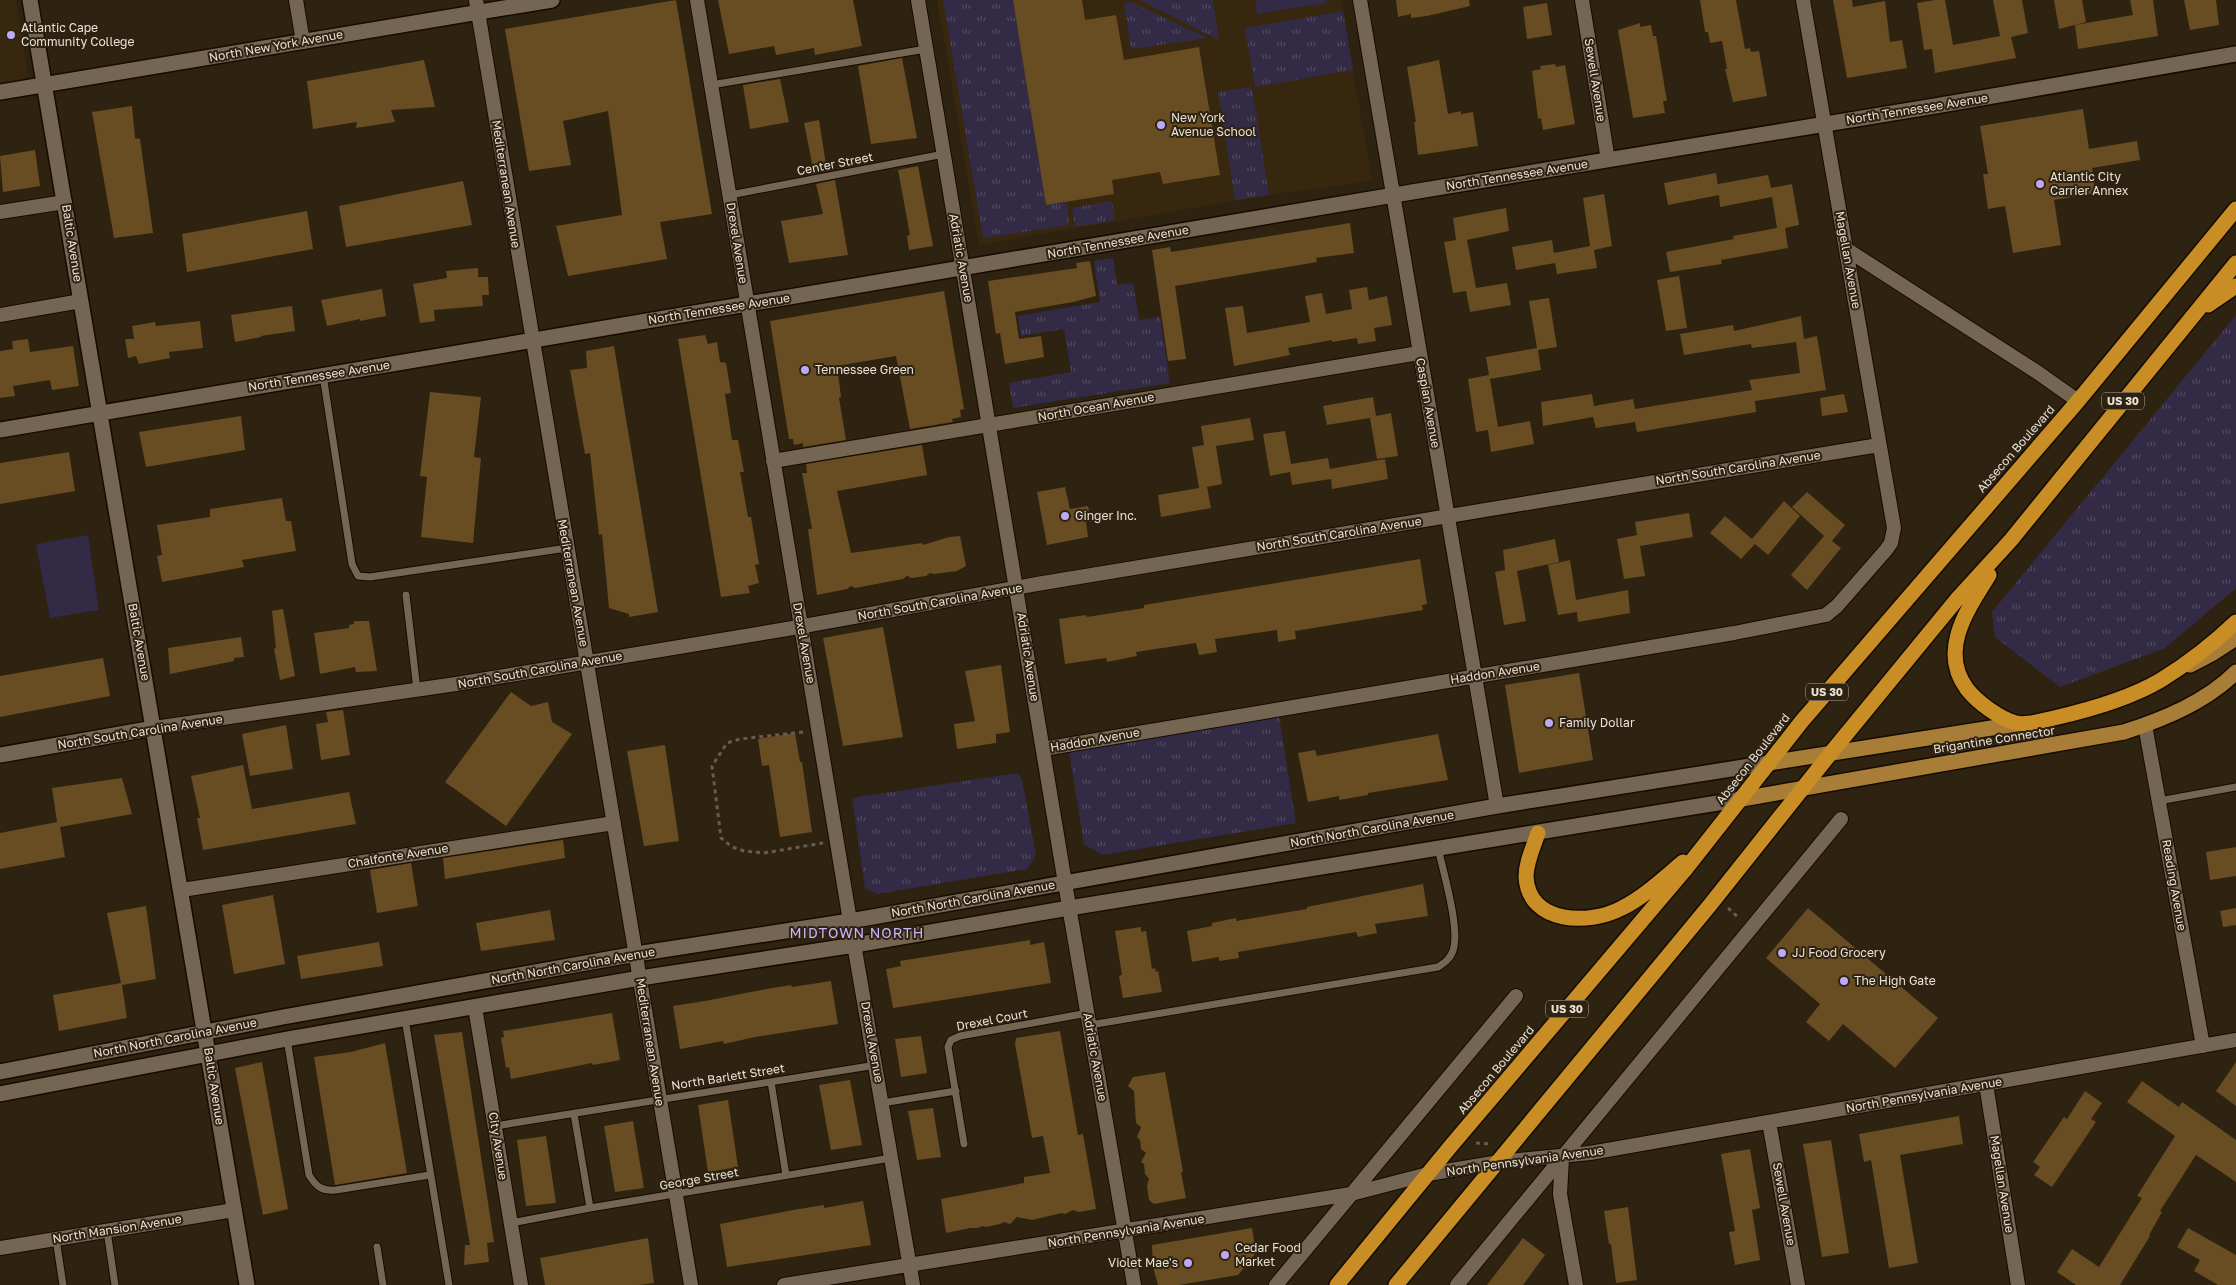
<svg xmlns="http://www.w3.org/2000/svg" width="2236" height="1285" font-family="'Golos Text',sans-serif">
<defs>
<pattern id="grass-tufts" width="24" height="20" patternUnits="userSpaceOnUse" patternTransform="scale(1.25)"><rect width="24" height="20" fill="#332b45"/><path d="M3 7l-1-3M5 7V3M7 7l1-3M15 17l-1-3M17 17v-4M19 17l1-3" fill="none" stroke="#51495f"/></pattern>
</defs>
<rect width="100%" height="100%" fill="#2e2211"/>
<path fill="#37270f" d="M0,0H16L27,71L25,78L20,82L0,85Z
M937,0H1341L1372,181L1269,195L979,245Z"/>
<path fill="url(#grass-tufts)" d="M943,0H1013L1046,205L1067,202L1069,225L983,238Z
M1139,0H1213L1219,40Z
M1131,2L1208,38L1131,49L1124,3Z
M1343,11L1353,70L1255,87L1245,28Z
M1252,87L1269,195L1235,200L1218,92Z
M1112,201L1115,220L1075,227L1072,208Z
M1113,258L1117,285L1133,283L1139,320L1160,317L1170,383L1013,408L1009,383L1071,372L1064,329L1021,336L1018,316L1100,302L1094,261Z
M2236,315V588L2165,648L2060,687L1995,637L1992,612Z
M1279,716L1296,823L1102,855L1084,844L1069,751Z
M1018,773L1022,780L1036,855L1027,869L877,894L865,888L852,798Z"/>
<path fill="#332b45" d="M1255,0H1326L1327,3L1257,14Z
M88,535L99,610L50,618L36,544Z"/>
<path fill="#684c22" d="M676,0L712,214L660,222L667,259L568,276L556,226L622,215L608,111L563,121L571,165L529,171L505,29Z
M718,0H853L862,46L815,55L814,48L776,55L774,46L729,54Z
M1013,0H1082L1085,20L1116,15L1124,60L1199,47L1220,175L1163,184L1160,172L1112,180L1114,194L1046,205Z
M1396,0H1469L1470,6L1427,16L1411,18V14L1398,17Z
M1700,0H1736L1745,49L1750,48L1751,52L1759,51L1767,96L1733,102L1725,69H1727L1722,41L1710,43L1708,32H1705Z
M1833,0H1852L1853,7L1885,1L1890,42L1902,40L1907,68L1847,78Z
M1935,0H1945L1953,45L2000,36L1993,0H2022L2028,33L2011,37L2016,58L1935,73L1932,49L1924,50L1917,3Z
M2054,0H2082L2086,22L2059,29Z
M2130,0H2153L2158,36L2078,49L2075,25L2133,15Z
M2184,0H2216L2219,25L2190,30Z
M1547,3L1552,35L1527,39L1523,7Z
M1640,23V27L1651,25L1653,36H1656L1667,101H1663L1665,113L1633,118L1618,30Z
M902,58L917,138L871,144L858,66Z
M424,60L435,107L391,110L395,122L356,128L357,122L313,129L307,81Z
M1439,60L1448,114L1461,111V114L1473,112L1478,146L1418,155L1414,122H1416L1407,67Z
M1555,64L1556,67L1565,65L1575,124L1543,130L1541,118L1538,119L1532,71L1541,69L1540,66Z
M780,79L789,122L750,129L743,85Z
M132,106L135,138L140,139L153,233L114,238L92,112Z
M2083,109L2089,149L2137,141L2140,160L2092,168L2096,193L2054,200L2061,245L2013,253L2005,206L1988,209L1983,174H1988L1980,126Z
M819,120L827,171L814,173L804,123Z
M35,150L40,186L3,192L0,156Z
M918,166L933,246L909,250L907,236L910,235L898,170Z
M1716,173L1718,187V184L1768,175L1771,188L1792,184L1799,225L1785,228L1788,248L1721,260L1722,264L1670,272L1666,252L1734,239L1733,236L1777,228L1772,197L1720,207L1719,195L1668,205L1664,183Z
M835,180L848,255L789,263L781,221L823,214L816,184Z
M463,181L472,225L346,247L339,206Z
M1604,194L1612,246L1594,250L1597,268L1557,274L1555,263L1516,270L1512,247L1552,240L1554,253L1590,246L1583,198Z
M1506,208L1509,231L1467,240L1476,288L1507,283L1511,305L1470,312L1466,291L1453,293L1444,242L1456,240L1453,218Z
M307,211L313,249L187,272L182,234Z
M1350,223L1354,253L1316,258L1317,262L1175,286L1186,359L1168,361L1152,250L1170,247L1171,252Z
M1090,261L1096,296L1073,302L1015,312L1019,339L1041,336L1044,357L1005,364L1000,333L996,334L988,281L1077,268L1076,263Z
M478,268V277H488L489,295H482L483,306L434,310L435,321L420,323L413,284L447,278L446,271Z
M1679,276L1687,328L1666,331L1657,280Z
M1367,287L1369,300L1387,296L1392,325L1374,328L1376,341L1358,344L1357,338L1332,342V340L1288,348L1290,355L1234,366L1225,308L1243,306L1247,333L1310,322L1305,296L1322,293L1326,314L1352,309L1349,290Z
M382,289L386,316L360,321V319L327,326L321,300Z
M944,291L964,409L960,410L961,417L952,419L953,422L910,429L896,356L837,366L841,397L839,398L846,440L803,447V443L794,445L793,439H789L770,321Z
M1549,298L1557,347L1538,350L1541,370L1490,379L1498,427L1530,421L1534,444L1491,452L1488,430L1476,432L1468,379L1489,375L1486,357L1537,348L1529,301Z
M292,306L295,331L261,336V337L235,342L231,315Z
M1801,316L1804,339L1817,336L1826,390L1755,401L1756,412L1637,432L1635,422L1596,428L1593,417L1543,426L1541,402L1592,394L1594,406L1633,399L1635,409L1752,390L1749,380L1800,373L1796,342L1752,348L1751,344L1684,355L1680,334L1733,325L1734,331Z
M200,321L203,348L169,352L170,358L139,364L136,356L128,358L125,339H134L132,326L155,322L156,326Z
M705,335L708,344L717,342L720,362L726,363L731,393L725,394L732,440H738L744,472H740L748,517H751L759,564L755,565L759,583L748,586L750,593L721,597L678,339Z
M28,339L30,352L73,346L79,386L52,390L50,380L13,386L15,396L0,398V351L13,349L12,341Z
M614,346L658,612L629,617V614L609,608L602,534L599,535L590,453L585,454L570,370L587,368L586,351Z
M430,392L481,397L474,457L481,458L473,543L421,537L427,477L420,476Z
M1844,394L1848,412L1822,416L1820,398Z
M1373,397L1376,416L1391,413L1398,456L1377,459L1370,418L1327,425L1323,406Z
M241,416L245,450L146,467L139,432Z
M1250,418L1254,440L1216,446L1222,484L1207,487L1211,508L1161,517L1158,495L1199,488L1192,447L1204,445L1201,426Z
M1285,431L1291,464L1328,458L1330,469L1385,459L1388,479L1332,489L1331,479L1292,485L1290,472L1270,476L1263,434Z
M922,445L927,475L837,491L851,553L922,543L923,545L949,537L960,536L966,566L957,571L934,574L930,573L926,576L912,578L907,576L903,579L855,588L851,586L847,589L817,595L808,529H812L802,473H807L806,464Z
M69,452L75,491L0,504V463Z
M1065,487L1070,509L1088,506L1091,522H1086L1088,537L1047,545L1037,492Z
M1807,492L1845,525L1832,541L1841,548L1807,590L1791,575L1824,536L1792,507Z
M282,498L286,521H291L296,551L242,560L244,567L162,582L157,556L162,555L157,525L210,517V509Z
M1784,501L1800,516L1768,555L1755,544L1741,559L1710,533L1725,516L1752,539Z
M1689,513L1693,537L1640,546L1645,576L1624,579L1617,539L1637,535L1635,522Z
M1555,539L1559,562L1517,571L1526,621L1504,625L1495,572L1505,570L1503,550Z
M1420,559L1427,604L1422,605L1423,610L1295,631L1296,639L1278,642L1277,630L1215,639L1217,652L1199,655L1196,643L1136,652L1137,656L1107,662L1106,658L1065,664L1059,619L1086,615L1087,617L1144,608V605Z
M1570,560L1576,600L1628,590L1630,613L1578,622L1577,612L1558,615L1548,565Z
M283,609L295,676L280,680L274,649L276,648L272,611Z
M354,621H369L377,671L356,672L355,667L320,674L314,633L349,628V625L354,624Z
M883,627L903,737L843,746L823,638Z
M241,637L244,657L234,658V661L170,674L168,648Z
M103,658L110,696L0,717V676Z
M1001,665L1010,732L996,734V743L957,749L954,724L975,721L965,671Z
M1579,673L1593,760L1519,773L1505,685Z
M511,692L531,706L548,702L552,722L572,734L506,826L445,782Z
M343,710L350,755L321,760L316,724L328,722L326,712Z
M286,725L293,769L250,776L242,734Z
M795,733L800,762H802L812,832L780,837L769,765L762,766L758,739Z
M1438,734L1448,780L1368,793V795L1339,800V796L1308,802L1298,753L1315,750L1317,756Z
M665,745L679,841L644,846L627,751Z
M243,765L252,809L349,792L356,824L203,850L197,818H200L191,776Z
M122,778L132,814L60,827L65,857L0,869V833L57,822L52,788Z
M563,840L565,858L445,879L443,858Z
M2236,847V876L2210,880L2206,852Z
M411,863L418,906L377,913L370,870Z
M1423,884L1428,916L1375,924L1377,933L1358,937L1356,932L1238,952L1239,958L1220,961L1218,957L1192,962L1187,931L1212,926V923L1236,918V921L1307,909V907Z
M273,895L285,964L234,974L222,905Z
M146,906L156,979L122,985L127,1018L59,1031L53,995L121,983L107,913Z
M1808,908L1938,1018L1895,1068L1843,1024L1829,1041L1806,1022L1820,1004L1766,958Z
M2236,908V925L2223,927L2220,911Z
M550,910L555,940L481,951L476,923Z
M1141,927V932L1146,931L1152,969L1155,968L1156,972L1158,971L1162,992L1123,998L1119,976L1122,975L1115,931Z
M1030,940V945L1044,942L1051,983L893,1008L886,969L901,966L900,961Z
M379,942L383,966L301,979L297,956Z
M831,981L838,1024L755,1037L724,1044L723,1041L680,1049L673,1006L705,1001L761,990L791,985L792,987Z
M612,1013L620,1060L593,1065L592,1063L511,1079L509,1067L506,1068L501,1038L504,1037L503,1031Z
M1060,1031L1078,1135L1083,1134L1096,1209L1079,1212L1073,1210L1065,1214L1062,1213L1032,1220L1017,1217L1010,1224L1004,1222L1000,1224L986,1227L982,1226L978,1228H970L946,1233L941,1199L1024,1183V1177L1050,1173L1043,1136L1032,1138L1015,1044L1016,1038Z
M462,1032L494,1242L487,1243L489,1262L464,1265L465,1245H470L434,1035Z
M921,1036L927,1073L901,1077L895,1039Z
M385,1043L407,1173L335,1185L314,1057L351,1052Z
M262,1062L288,1209L263,1215L235,1068Z
M2236,1062V1106L2216,1091Z
M1165,1072L1183,1172H1181L1186,1198L1154,1204L1149,1200L1147,1186L1149,1179L1145,1174L1144,1164L1141,1162L1146,1153L1141,1149L1140,1140L1137,1137L1141,1127L1136,1123L1134,1091L1128,1086L1133,1077Z
M850,1080L862,1145L831,1150L819,1085Z
M2142,1081L2179,1107L2182,1102L2236,1140V1182L2196,1155L2160,1211L2162,1212L2149,1235L2150,1236L2120,1285H2076L2057,1272L2072,1249L2099,1267L2142,1198L2137,1196L2175,1136L2127,1102Z
M2085,1091L2102,1103L2091,1119L2096,1122L2052,1187L2034,1175L2040,1167L2033,1162L2064,1117L2067,1119Z
M728,1100L738,1167L708,1172L698,1105Z
M933,1108L941,1157L917,1160L908,1111Z
M1959,1116L1963,1144L1900,1155L1918,1263L1889,1268L1871,1160L1864,1162L1859,1134Z
M633,1121L644,1188L615,1192L604,1126Z
M546,1136L556,1203L526,1206L517,1140Z
M1831,1140L1849,1253L1822,1257L1803,1144Z
M1750,1149L1760,1208L1752,1210L1760,1260L1735,1265L1729,1232L1735,1231L1721,1154Z
M863,1201L871,1245L727,1267L720,1224L793,1210L824,1205V1208Z
M1628,1207L1637,1280L1616,1283L1611,1244H1609L1604,1211Z
M1252,1228L1256,1253L1238,1275L1179,1285H1158L1153,1267L1152,1245Z
M2188,1228L2236,1255V1285H2218L2194,1271L2200,1260L2177,1247Z
M648,1238L654,1283L639,1285H545L540,1258Z
M1523,1238L1545,1255L1523,1285H1487Z"/>
<g fill="none" stroke-linecap="round" stroke-linejoin="round">
<defs>
<path id="lane" d="M711,85L926,49
M730,195L944,154
M323,375L352,564L358,576L370,577L567,548
M406,595L417,690
M2159,801L2236,787
M405,1019L449,1285
M1090,1025L1438,967C1444,963 1449,960 1452,953C1462,934 1443,871 1438,848
M287,1039L309,1175C316,1187 322,1191 336,1190L430,1175
M771,1082L786,1175
M882,1103L956,1091
M574,1114L590,1208
M495,1126L876,1065
M964,1144L948,1047L951,1040L960,1036L1088,1013
M511,1223L590,1208L891,1158
M107,1231L115,1285
M56,1239L63,1285
M377,1247L383,1285"/>
<path id="street" d="M296,0L303,42
M476,0L691,1285
M697,0L850,921L913,1285
M918,0L1065,883L1134,1285
M1360,0L1497,806
M1582,0L1608,160
M0,212L65,202
M1846,249L2037,372L2078,401
M0,315L81,301
M773,461L1419,353
M2145,725L2203,1046
M154,728L456,684L787,629L1037,584L1879,445
M1043,749L1734,633L1826,615L1837,606L1886,550L1891,543L1894,528L1803,0
M182,890L614,823
M475,1007L521,1285
M1986,1084L2018,1285
M1769,1122L1798,1285
M1562,1158L1560,1194L1576,1285
M0,1248L234,1210
M784,1285L1351,1194L1428,1174L1499,1162L1590,1153L2236,1040
M1276,1285L1516,996
M1457,1285L1841,819"/>
<path id="secondary" d="M30,0L247,1285
M0,92L552,0
M0,430L1412,192L1935,106L2236,54
M0,755L154,728
M0,1072L283,1017L636,954L850,921L1497,806L1769,763
M0,1094L287,1039L640,978L855,945L1069,908L1742,799"/>
<path id="primary" d="M2190,665L2213,653L2236,638
M1769,763L2017,724
M1742,799L2124,732C2164,719 2206,702 2236,672"/>
<path id="highway" d="M2208,305L2236,286
M1989,575C1968,609 1938,650 1967,689C1977,702 2000,719 2016,723C2026,726 2044,720 2054,718C2089,710 2129,699 2161,680C2187,664 2214,643 2236,622
M1538,833C1533,848 1526,862 1526,877C1529,925 1590,925 1622,908C1644,897 1664,878 1683,862
M1337,1285L1450,1147L1684,871L1802,721L2078,401L2236,209
M1396,1285L1710,905L1830,754L1958,598L2011,540L2236,263"/>
</defs>
<use href="#lane" stroke="#160b00" stroke-width="9"/>
<use href="#street" stroke="#160b00" stroke-width="16"/>
<use href="#secondary" stroke="#160b00" stroke-width="18"/>
<use href="#primary" stroke="#160b00" stroke-width="18"/>
<use href="#highway" stroke="#160b00" stroke-width="18"/>
<path stroke="#675c4d" stroke-width="3" stroke-dasharray="4 4" stroke-linecap="butt" d="M803,732L740,739L727,743L712,766L721,838L732,847L744,851L764,853L823,843
M1728,908L1740,919
M1476,1143L1490,1144"/>
<use href="#lane" stroke="#746653" stroke-width="7"/>
<use href="#street" stroke="#746653" stroke-width="14"/>
<use href="#secondary" stroke="#746653" stroke-width="15"/>
<use href="#primary" stroke="#a77d38" stroke-width="15"/>
<use href="#highway" stroke="#c98d26" stroke-width="15"/>
</g>
<g fill="#bea9f4" stroke="#2e2211" stroke-width="2">
<circle cx="11" cy="35" r="5"/>
<circle cx="1161" cy="125" r="5"/>
<circle cx="2040" cy="184" r="5"/>
<circle cx="805" cy="370" r="5"/>
<circle cx="1065" cy="516" r="5"/>
<circle cx="1549" cy="723" r="5"/>
<circle cx="1782" cy="953" r="5"/>
<circle cx="1844" cy="981" r="5"/>
<circle cx="1225" cy="1255" r="5"/>
<circle cx="1188" cy="1263" r="5"/>
</g>
<g text-anchor="middle" stroke-width="4" stroke-linejoin="round" paint-order="stroke">
<g fill="#2e2211" stroke="#b2a89c" stroke-width="1">
<rect x="2102" y="392.5" width="42" height="17" rx="4"/>
<rect x="1806" y="683.5" width="42" height="17" rx="4"/>
<rect x="1546" y="1000.5" width="42" height="17" rx="4"/>
</g>
<g font-size="11" font-weight="bold" fill="#eae2d7">
<text x="2123" y="405">US 30</text>
<text x="1827" y="696">US 30</text>
<text x="1567" y="1013">US 30</text>
</g>
<g font-size="12" fill="#eae2d7" stroke="#2e2211" text-anchor="start">
<text x="21" y="32">Atlantic Cape<tspan x="21" dy="14">Community College</tspan></text>
<text x="1171" y="122">New York<tspan x="1171" dy="14">Avenue School</tspan></text>
<text x="2050" y="181">Atlantic City<tspan x="2050" dy="14">Carrier Annex</tspan></text>
<text x="815" y="374">Tennessee Green</text>
<text x="1075" y="520">Ginger Inc.</text>
<text x="1559" y="727">Family Dollar</text>
<text x="1792" y="957">JJ Food Grocery</text>
<text x="1854" y="985">The High Gate</text>
<text x="1235" y="1252">Cedar Food<tspan x="1235" dy="14">Market</tspan></text>
<text x="1178" y="1267" text-anchor="end">Violet Mae's</text>
</g>
<g font-size="12" fill="#eae2d7" stroke="#2e2211">
<text transform="translate(276 46) rotate(-10)" y="4">North New York Avenue</text>
<text transform="translate(1595 80) rotate(81)" y="4">Sewell Avenue</text>
<text transform="translate(1917 109) rotate(-9)" y="4">North Tennessee Avenue</text>
<text transform="translate(835 164) rotate(-11)" y="4">Center Street</text>
<text transform="translate(1517 175) rotate(-9)" y="4">North Tennessee Avenue</text>
<text transform="translate(506 184) rotate(81)" y="4">Mediterranean Avenue</text>
<text transform="translate(1118 242) rotate(-10)" y="4">North Tennessee Avenue</text>
<text transform="translate(72 243) rotate(81)" y="4">Baltic Avenue</text>
<text transform="translate(737 243) rotate(81)" y="4">Drexel Avenue</text>
<text transform="translate(961 258) rotate(80)" y="4">Adriatic Avenue</text>
<text transform="translate(1848 260) rotate(80)" y="4">Magellan Avenue</text>
<text transform="translate(719 309) rotate(-9)" y="4">North Tennessee Avenue</text>
<text transform="translate(319 376) rotate(-9)" y="4">North Tennessee Avenue</text>
<text transform="translate(1428 403) rotate(80)" y="4">Caspian Avenue</text>
<text transform="translate(1096 407) rotate(-10)" y="4">North Ocean Avenue</text>
<text transform="translate(2016 449) rotate(-49)" y="4">Absecon Boulevard</text>
<text transform="translate(1738 468) rotate(-9)" y="4">North South Carolina Avenue</text>
<text transform="translate(1339 534) rotate(-9)" y="4">North South Carolina Avenue</text>
<text transform="translate(573 583) rotate(80)" y="4">Mediterranean Avenue</text>
<text transform="translate(940 602) rotate(-10)" y="4">North South Carolina Avenue</text>
<text transform="translate(139 642) rotate(80)" y="4">Baltic Avenue</text>
<text transform="translate(804 643) rotate(80)" y="4">Drexel Avenue</text>
<text transform="translate(1028 657) rotate(81)" y="4">Adriatic Avenue</text>
<text transform="translate(540 670) rotate(-10)" y="4">North South Carolina Avenue</text>
<text transform="translate(1495 673) rotate(-9)" y="4">Haddon Avenue</text>
<text transform="translate(140 732) rotate(-9)" y="4">North South Carolina Avenue</text>
<text transform="translate(1095 740) rotate(-10)" y="4">Haddon Avenue</text>
<text transform="translate(1994 740) rotate(-9)" y="4">Brigantine Connector</text>
<text transform="translate(1753 759) rotate(-52)" y="4">Absecon Boulevard</text>
<text transform="translate(1372 829) rotate(-10)" y="4">North North Carolina Avenue</text>
<text transform="translate(398 856) rotate(-9)" y="4">Chalfonte Avenue</text>
<text transform="translate(2174 885) rotate(80)" y="4">Reading Avenue</text>
<text transform="translate(973 899) rotate(-10)" y="4">North North Carolina Avenue</text>
<text transform="translate(573 966) rotate(-10)" y="4">North North Carolina Avenue</text>
<text transform="translate(992 1020) rotate(-11)" y="4">Drexel Court</text>
<text transform="translate(175 1038) rotate(-11)" y="4">North North Carolina Avenue</text>
<text transform="translate(650 1042) rotate(81)" y="4">Mediterranean Avenue</text>
<text transform="translate(872 1042) rotate(80)" y="4">Drexel Avenue</text>
<text transform="translate(1095 1057) rotate(80)" y="4">Adriatic Avenue</text>
<text transform="translate(1496 1070) rotate(-50)" y="4">Absecon Boulevard</text>
<text transform="translate(728 1077) rotate(-9)" y="4">North Barlett Street</text>
<text transform="translate(214 1086) rotate(81)" y="4">Baltic Avenue</text>
<text transform="translate(1924 1095) rotate(-10)" y="4">North Pennsylvania Avenue</text>
<text transform="translate(498 1146) rotate(81)" y="4">City Avenue</text>
<text transform="translate(1525 1161) rotate(-8)" y="4">North Pennsylvania Avenue</text>
<text transform="translate(699 1179) rotate(-10)" y="4">George Street</text>
<text transform="translate(2002 1184) rotate(81)" y="4">Magellan Avenue</text>
<text transform="translate(1784 1204) rotate(80)" y="4">Sewell Avenue</text>
<text transform="translate(117 1229) rotate(-9)" y="4">North Mansion Avenue</text>
<text transform="translate(1126 1231) rotate(-9)" y="4">North Pennsylvania Avenue</text>
</g>
<g font-size="14" letter-spacing="1" fill="#c9b5fc" stroke="#2e2211">
<text x="857" y="938">MIDTOWN NORTH</text>
</g>
</g>
</svg>
